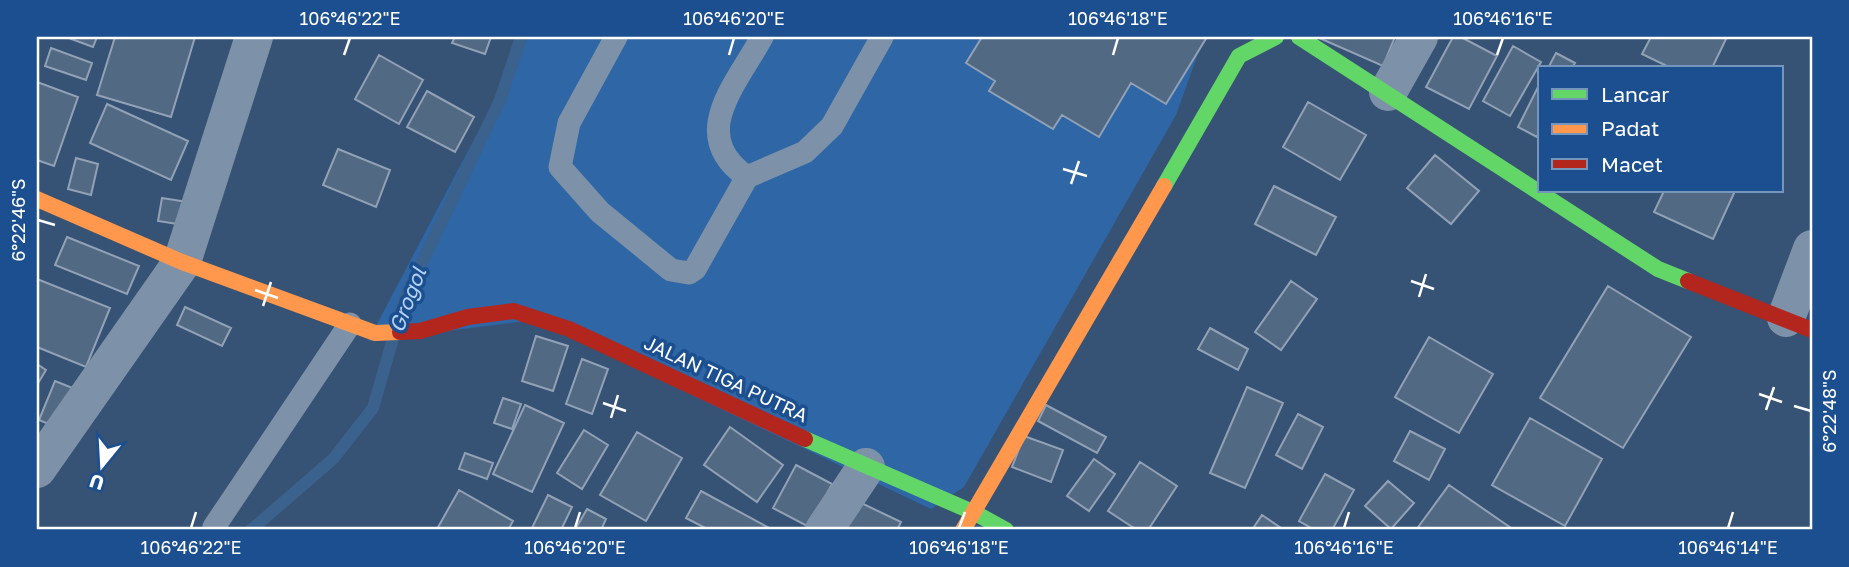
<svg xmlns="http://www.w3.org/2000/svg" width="1849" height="567" font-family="'Golos Text',sans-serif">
<rect width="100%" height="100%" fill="#365274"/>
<path fill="#2f66a5" d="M528,37H1204L1176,115L964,487L931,509L534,320L368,341Z"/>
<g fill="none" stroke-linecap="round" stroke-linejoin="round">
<path stroke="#3b618d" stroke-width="12" d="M251,530L333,459L373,408L404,300L500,100L521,37"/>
</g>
<path fill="#526984" stroke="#92a2b6" stroke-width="2" d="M66,37H97L93,47Z
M115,37H195L171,117L97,95Z
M455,37H491L485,54L452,43Z
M982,37H1207L1166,104L1131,83L1099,137L1062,115L1053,129L989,91L995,81L966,63Z
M1317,37H1395L1383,66Z
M1453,37H1461L1497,56L1469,109L1426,87Z
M1651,37H1727L1712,68H1671L1642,54Z
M1513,46L1541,62L1510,116L1483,101Z
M51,48L92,63L86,80L45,66Z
M1556,53L1575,63L1572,68H1548Z
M379,55L423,80L399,124L355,99Z
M37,82L78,97L54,166L37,160Z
M1539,85V132L1537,137L1518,127Z
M427,91L474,117L455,152L407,127Z
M1308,102L1366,135L1340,180L1283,147Z
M107,104L188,141L171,180L90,143Z
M338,149L390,170L376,207L323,185Z
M1435,155L1479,191L1451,224L1407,188Z
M76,158L98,164L91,195L68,189Z
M1274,186L1336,217L1316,255L1255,224Z
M1664,191H1735L1713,239L1654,212Z
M162,198L194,203L190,226L158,221Z
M67,237L139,266L127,294L55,265Z
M37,279L110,308L86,367L37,347Z
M1291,281L1317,299L1281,350L1255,332Z
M1608,286L1691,337L1623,448L1540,398Z
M185,307L231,328L222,346L177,325Z
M1210,328L1248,349L1238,370L1198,349Z
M536,336L568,346L553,391L522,381Z
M1429,337L1493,374L1459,433L1395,397Z
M582,359L608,369L592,414L566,404Z
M37,364L46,370L37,385Z
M55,381L75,389L58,428L39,420Z
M1247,387L1283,403L1245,488L1210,473Z
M503,398L521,404L512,429L494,423Z
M525,405L564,423L532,492L493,474Z
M1046,405L1106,437L1097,453L1038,421Z
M1298,414L1323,427L1302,469L1276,455Z
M1530,418L1602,459L1565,526L1492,485Z
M730,427L783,465L757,502L704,465Z
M584,430L608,445L582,489L557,473Z
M1410,431L1445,449L1429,480L1394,461Z
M637,432L682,458L646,521L600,495Z
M1024,436L1063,450L1051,482L1012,467Z
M465,453L493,463L487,479L459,469Z
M1094,459L1115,474L1089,511L1067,496Z
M1140,462L1177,486L1148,530H1137L1108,511Z
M796,465L832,484L809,527L773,508Z
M1325,474L1354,490L1332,530H1315L1299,521Z
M1388,481L1414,503L1391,529L1365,506Z
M1449,485L1514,530H1416Z
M459,490L513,521L508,530L437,529Z
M701,491L773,530H709L686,518Z
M548,495L572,507L561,530H531Z
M857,501L901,522L897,530H843Z
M587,509L606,519L601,530H575Z
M1262,515L1284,530H1252Z"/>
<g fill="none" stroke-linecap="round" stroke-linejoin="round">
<path stroke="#7d92a8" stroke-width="23" d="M616,37L569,123L560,167L600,212L671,270L689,273L695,269L747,177L805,152L832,126L882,37
M747,177C687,135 736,85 762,37
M214,527L350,324"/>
<path stroke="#7d92a8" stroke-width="38" d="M1388,92L1419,37
M1786,318L1812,249
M37,469L182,262L254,37
M824,530L866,467"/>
<path stroke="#63d668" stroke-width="16" d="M1299,37L1658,269L1688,281
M1164,186L1239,56L1276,37
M805,439L975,513L1006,530"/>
<path stroke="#ff974d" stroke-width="16" d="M37,199L182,262L375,333L400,332
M963,530L1164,186"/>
<path stroke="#b3261e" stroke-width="16" d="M1688,281L1812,330
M400,332L420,331L468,317L514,311L569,329L805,439"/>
</g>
<path fill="none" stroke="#fff" stroke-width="2.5" d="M344,55L350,38M729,55L734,38M1113,55L1118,38M1497,55L1503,38M1063,169L1087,176M1071,184L1079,161M38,220L55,225M1411,281L1434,289M255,290L278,298M1419,297L1426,274M263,306L271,282M1759,394L1782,402M603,403L626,411M1794,406L1811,411M1766,410L1774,387M611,418L618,395M191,528L196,512M575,528L580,512M959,528L965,512M1344,528L1349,512M1728,528L1733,512"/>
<g text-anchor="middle" stroke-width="7" stroke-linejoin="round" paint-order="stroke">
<g font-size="19" fill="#fff" stroke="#1b4f8f">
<text transform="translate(726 379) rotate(25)" y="7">JALAN TIGA PUTRA</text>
</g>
<g font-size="21" font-style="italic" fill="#b5d3f5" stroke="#1b4f8f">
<text transform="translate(408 300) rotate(-69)" y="7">Grogol</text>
</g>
</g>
<rect width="1849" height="567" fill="none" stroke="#1b4f8f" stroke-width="77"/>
<rect x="1538" y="66" width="245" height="126" fill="#1b4f8f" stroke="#7695bc" stroke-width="2"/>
<rect x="1552" y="89" width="35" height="10" fill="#63d668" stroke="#7695bc" stroke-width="2"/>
<text x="1601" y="102" font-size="21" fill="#ffffff">Lancar</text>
<rect x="1552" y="124" width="35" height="10" fill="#ff974d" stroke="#7695bc" stroke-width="2"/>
<text x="1601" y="136" font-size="21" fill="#ffffff">Padat</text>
<rect x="1552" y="159" width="35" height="10" fill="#b3261e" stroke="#7695bc" stroke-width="2"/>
<text x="1601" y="172" font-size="21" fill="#ffffff">Macet</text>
<g transform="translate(102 466) rotate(198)" stroke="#1b4f8f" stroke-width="5" paint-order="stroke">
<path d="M0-5L12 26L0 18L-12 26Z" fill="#ffffff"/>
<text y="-10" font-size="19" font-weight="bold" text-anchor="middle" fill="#ffffff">U</text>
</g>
<rect x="38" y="38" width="1773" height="490" fill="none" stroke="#fff" stroke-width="2.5"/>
<g font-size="18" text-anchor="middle" fill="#fff">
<text x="350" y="25">106°46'22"E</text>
<text x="734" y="25">106°46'20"E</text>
<text x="1118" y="25">106°46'18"E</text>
<text x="1503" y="25">106°46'16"E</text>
<text transform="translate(19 220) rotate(-90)" y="6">6°22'46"S</text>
<text transform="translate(1830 411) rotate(-90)" y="6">6°22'48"S</text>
<text x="191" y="554">106°46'22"E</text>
<text x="575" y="554">106°46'20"E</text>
<text x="959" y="554">106°46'18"E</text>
<text x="1344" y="554">106°46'16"E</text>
<text x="1728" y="554">106°46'14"E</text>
</g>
</svg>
